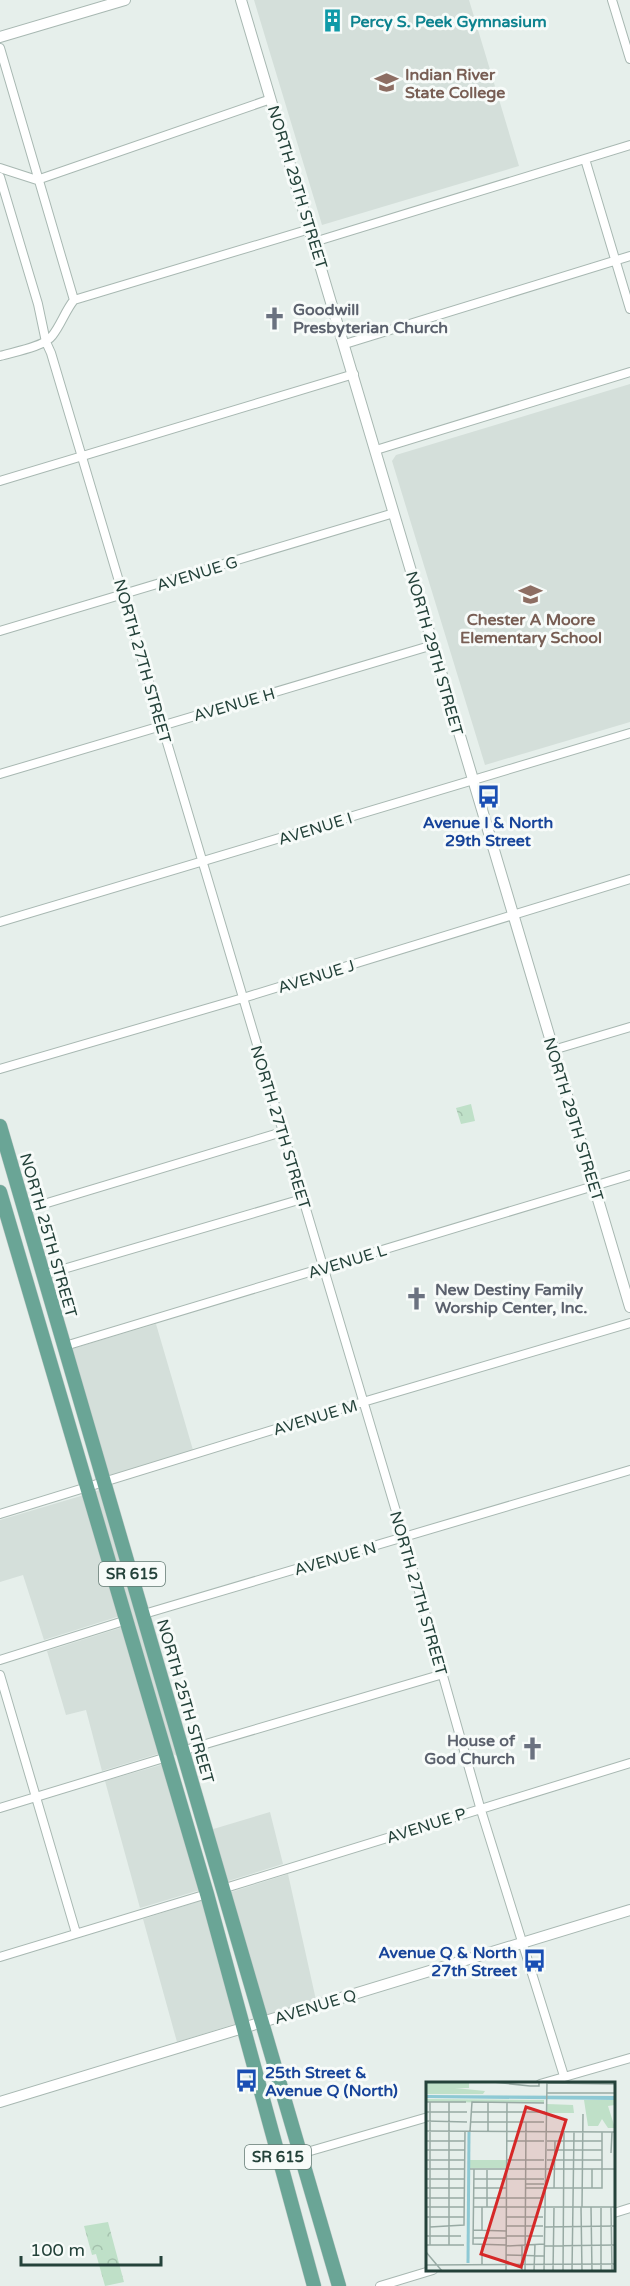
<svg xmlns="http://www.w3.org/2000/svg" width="630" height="2286" font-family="'Varela Round',sans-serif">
<defs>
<pattern id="park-crowns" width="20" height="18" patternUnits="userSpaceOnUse" patternTransform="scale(1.5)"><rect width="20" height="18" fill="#bfe0c8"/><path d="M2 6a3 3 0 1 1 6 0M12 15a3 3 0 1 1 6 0" fill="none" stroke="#a4c1ad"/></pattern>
</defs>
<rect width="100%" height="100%" fill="#e6efeb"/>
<path fill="#d4dfda" d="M254,0H469L519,166L322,225Z
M630,384V722L485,765L392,461L396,455Z
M156,1324L193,1450L108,1476L71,1349Z
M102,1489L177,1756L171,1753L94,1492Z
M84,1495L120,1616L44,1640L23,1575L0,1582V1520Z
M123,1627L161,1753L102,1771L86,1710L66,1715L47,1651Z
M164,1764L200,1890L140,1908L105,1781Z
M270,1812L283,1864L225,1882L210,1830Z
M288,1874L316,2000L265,2015L228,1893Z
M203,1900L238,2023L177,2042L143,1919Z"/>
<path fill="url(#park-crowns)" d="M471,1104L475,1121L461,1124L456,1108Z
M108,2222L124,2282L105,2286L96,2254L92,2255L84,2226Z"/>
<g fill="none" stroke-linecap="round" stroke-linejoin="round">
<defs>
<path id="minor" d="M612,0L630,59
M0,48L74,300
M585,159L630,309
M0,168L37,180L271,99
M0,177L38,304L46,342L51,353L404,1538L480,1807L564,2076
M314,242L630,145
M345,344L630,256
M0,356C13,352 44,347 52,336C61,325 65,311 74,300L310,229
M376,450L630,372
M0,481L354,374
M0,631L394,513
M0,774L433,645
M0,922L630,733
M553,1050L630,1027
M0,1069L243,998L630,879
M24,1210L282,1132
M43,1275L302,1199
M65,1346L630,1175
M0,1514L363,1402L630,1323
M144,1614L630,1470
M0,1660L127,1620
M0,1675L76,1933
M182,1751L443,1674
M0,1808L167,1757
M222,1889L630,1763
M0,1957L207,1894
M540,2084L630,2058
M300,2154L428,2117
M614,2213L630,2208
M380,2286L433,2270"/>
<path id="tertiary" d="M241,0L630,1307
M0,37L125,0
M0,2102L630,1910"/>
<path id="primary" d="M0,1126L339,2286
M0,1192L207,1894L314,2286"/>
</defs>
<use href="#minor" stroke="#a8b8b2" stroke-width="10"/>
<use href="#tertiary" stroke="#a8b8b2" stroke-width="12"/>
<use href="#primary" stroke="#c2cac8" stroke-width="15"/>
<use href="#minor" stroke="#fff" stroke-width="8"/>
<use href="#tertiary" stroke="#fff" stroke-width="10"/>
<use href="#primary" stroke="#6aa596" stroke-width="14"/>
</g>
<defs>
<symbol id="building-bare" viewBox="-9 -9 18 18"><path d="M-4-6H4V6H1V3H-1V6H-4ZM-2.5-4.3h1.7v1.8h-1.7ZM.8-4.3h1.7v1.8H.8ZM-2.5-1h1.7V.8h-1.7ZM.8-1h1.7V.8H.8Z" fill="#0f9aa8" stroke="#f7fbf9" stroke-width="2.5" paint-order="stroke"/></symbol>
<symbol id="university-bare" viewBox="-9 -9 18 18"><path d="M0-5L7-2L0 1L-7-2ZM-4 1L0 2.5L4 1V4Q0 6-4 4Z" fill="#8d6e63" stroke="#f7fbf9" stroke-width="2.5" paint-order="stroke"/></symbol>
<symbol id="church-bare" viewBox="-9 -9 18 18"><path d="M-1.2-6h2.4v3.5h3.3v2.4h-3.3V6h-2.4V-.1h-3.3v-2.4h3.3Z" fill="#6b7280" stroke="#f7fbf9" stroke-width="2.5" paint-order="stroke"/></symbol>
<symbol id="school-bare" viewBox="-9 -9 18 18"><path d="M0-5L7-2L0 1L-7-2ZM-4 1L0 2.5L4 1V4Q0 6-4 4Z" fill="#8d6e63" stroke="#f7fbf9" stroke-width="2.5" paint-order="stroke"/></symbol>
<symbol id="bus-bare" viewBox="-9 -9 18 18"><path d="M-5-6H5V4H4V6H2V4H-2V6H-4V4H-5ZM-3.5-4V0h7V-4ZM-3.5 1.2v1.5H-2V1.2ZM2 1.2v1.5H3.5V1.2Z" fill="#1a4fb4" stroke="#f7fbf9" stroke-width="2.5" paint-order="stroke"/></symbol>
</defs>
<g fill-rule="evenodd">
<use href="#building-bare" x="316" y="4" width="33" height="33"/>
<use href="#university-bare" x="370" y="66" width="33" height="33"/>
<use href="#church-bare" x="258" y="302" width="33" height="33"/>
<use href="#school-bare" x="514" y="578" width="33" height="33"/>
<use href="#bus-bare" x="472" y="780" width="33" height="33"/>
<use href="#church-bare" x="400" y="1282" width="33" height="33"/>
<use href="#church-bare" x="516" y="1732" width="33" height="33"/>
<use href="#bus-bare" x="518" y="1944" width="33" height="33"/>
<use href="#bus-bare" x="230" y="2064" width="33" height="33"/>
</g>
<g text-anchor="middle" stroke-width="6" stroke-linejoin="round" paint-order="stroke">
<g fill="#f7fbf9" stroke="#637a73" stroke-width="1.5">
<rect x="99" y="1562" width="66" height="24" rx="4.5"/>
<rect x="245" y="2145" width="66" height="24" rx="4.5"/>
</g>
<g font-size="15" font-weight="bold" fill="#24423a">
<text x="132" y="1579">SR 615</text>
<text x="278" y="2162">SR 615</text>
</g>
<g font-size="16" font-weight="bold" fill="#0d838f" stroke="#f7fbf9" text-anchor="start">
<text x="350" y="27">Percy S. Peek Gymnasium</text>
</g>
<g font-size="16" font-weight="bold" fill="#785e54" stroke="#f7fbf9" text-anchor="start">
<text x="405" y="80">Indian River<tspan x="405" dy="18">State College</tspan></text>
<text x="531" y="625" text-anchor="middle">Chester A Moore<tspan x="531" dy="18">Elementary School</tspan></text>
</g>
<g font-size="16" fill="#24423a" stroke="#f7fbf9">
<text transform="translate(298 187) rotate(73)" y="6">NORTH 29TH STREET</text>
<text transform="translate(197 573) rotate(-17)" y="6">AVENUE G</text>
<text transform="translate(435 653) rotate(74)" y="6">NORTH 29TH STREET</text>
<text transform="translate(143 661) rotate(74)" y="6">NORTH 27TH STREET</text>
<text transform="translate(234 704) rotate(-16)" y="6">AVENUE H</text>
<text transform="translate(315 828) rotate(-17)" y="6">AVENUE I</text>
<text transform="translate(316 976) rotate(-17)" y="6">AVENUE J</text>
<text transform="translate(574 1119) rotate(73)" y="6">NORTH 29TH STREET</text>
<text transform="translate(281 1127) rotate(73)" y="6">NORTH 27TH STREET</text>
<text transform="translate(49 1235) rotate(74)" y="6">NORTH 25TH STREET</text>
<text transform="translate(347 1261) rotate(-17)" y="6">AVENUE L</text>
<text transform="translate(315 1417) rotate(-17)" y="6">AVENUE M</text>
<text transform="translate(335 1558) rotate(-16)" y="6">AVENUE N</text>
<text transform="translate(419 1593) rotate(74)" y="6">NORTH 27TH STREET</text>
<text transform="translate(186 1701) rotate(74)" y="6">NORTH 25TH STREET</text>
<text transform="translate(426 1825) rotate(-18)" y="6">AVENUE P</text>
<text transform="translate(315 2006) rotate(-17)" y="6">AVENUE Q</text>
</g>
<g font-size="16" font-weight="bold" fill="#5b616d" stroke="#f7fbf9" text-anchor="start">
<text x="293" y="315">Goodwill<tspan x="293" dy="18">Presbyterian Church</tspan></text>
<text x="435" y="1295">New Destiny Family<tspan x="435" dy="18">Worship Center, Inc.</tspan></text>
<text x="515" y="1746" text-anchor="end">House of<tspan x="515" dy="18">God Church</tspan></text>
</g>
<g font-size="16" font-weight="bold" fill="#164399" stroke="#f7fbf9">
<text x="488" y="828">Avenue I &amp; North<tspan x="488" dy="18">29th Street</tspan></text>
<text x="517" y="1958" text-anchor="end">Avenue Q &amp; North<tspan x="517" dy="18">27th Street</tspan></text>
<text x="265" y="2078" text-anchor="start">25th Street &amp;<tspan x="265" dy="18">Avenue Q (North)</tspan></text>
</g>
</g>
<g transform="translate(426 2082)">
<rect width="189" height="189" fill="#e6efeb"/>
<path d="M0,17L118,18V21L0,20ZM158,18H189V23L182,24L189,46H182L176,37L172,44H162Z" fill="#bfe0c8"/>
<path d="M17,0H29V6L59,9L57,12H0V7ZM121,22L147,23L148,31H121Z" fill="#bfe0c8"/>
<path d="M0,0H43V6H29V10H0ZM42,78H80V86H44Z" fill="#bfe0c8"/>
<path d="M0,13L189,14V18L0,16Z" fill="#8ec9d4"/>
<path fill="none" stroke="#8ec9d4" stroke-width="3" d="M42,181L43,50"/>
<path fill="none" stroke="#98aaa4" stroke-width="1.5" d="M47,0H66M67,0L104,4H113V0M122,1L189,2M121,11H189M0,20H40M0,30H41M45,30H119M0,39L41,40M45,40H118M0,49L189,50M44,49L46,20L118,21M62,49V21M0,59H39M81,59H118M121,59H176M0,68H39M121,68H176M185,71L186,50M0,78H39M81,78H118M121,78H176M0,87H39M44,87H189M48,87L47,162L80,163M0,97H39M48,97H118M99,102H118M0,106H38M48,106H80M99,106H118M120,106H176V50M128,106L129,59M166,106V87M0,116H38M48,116H117M0,125H38M48,125H189M61,125V88M155,125L156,189M156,125L157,32M165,125L166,189M185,125L186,189M0,135H38M80,135H117M80,144H117M4,145L38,143L39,49M119,145L189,144M47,148L80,149M56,148V125M0,154H35M80,154H117M47,156H80M0,163H38M4,163V20M23,163V20M56,163V182M80,164L118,162M119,164L189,163M0,170L16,189M80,173L118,174M0,183L189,182M80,189L81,20M96,189V164M99,189L100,40M108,189L109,162M118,189L121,0M127,189L128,126M137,189L138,49M146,189L148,50M175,189V126"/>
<path fill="#d62828" fill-opacity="0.15" stroke="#d62828" stroke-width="3" d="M100,25L140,38L95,185L55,172Z"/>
<rect width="189" height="189" fill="none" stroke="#24423a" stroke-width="3"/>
</g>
<path d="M21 2256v9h140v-9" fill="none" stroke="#24423a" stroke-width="3"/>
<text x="30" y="2256" font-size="18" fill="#24423a" stroke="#f7fbf9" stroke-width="4.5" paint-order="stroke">100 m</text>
</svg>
